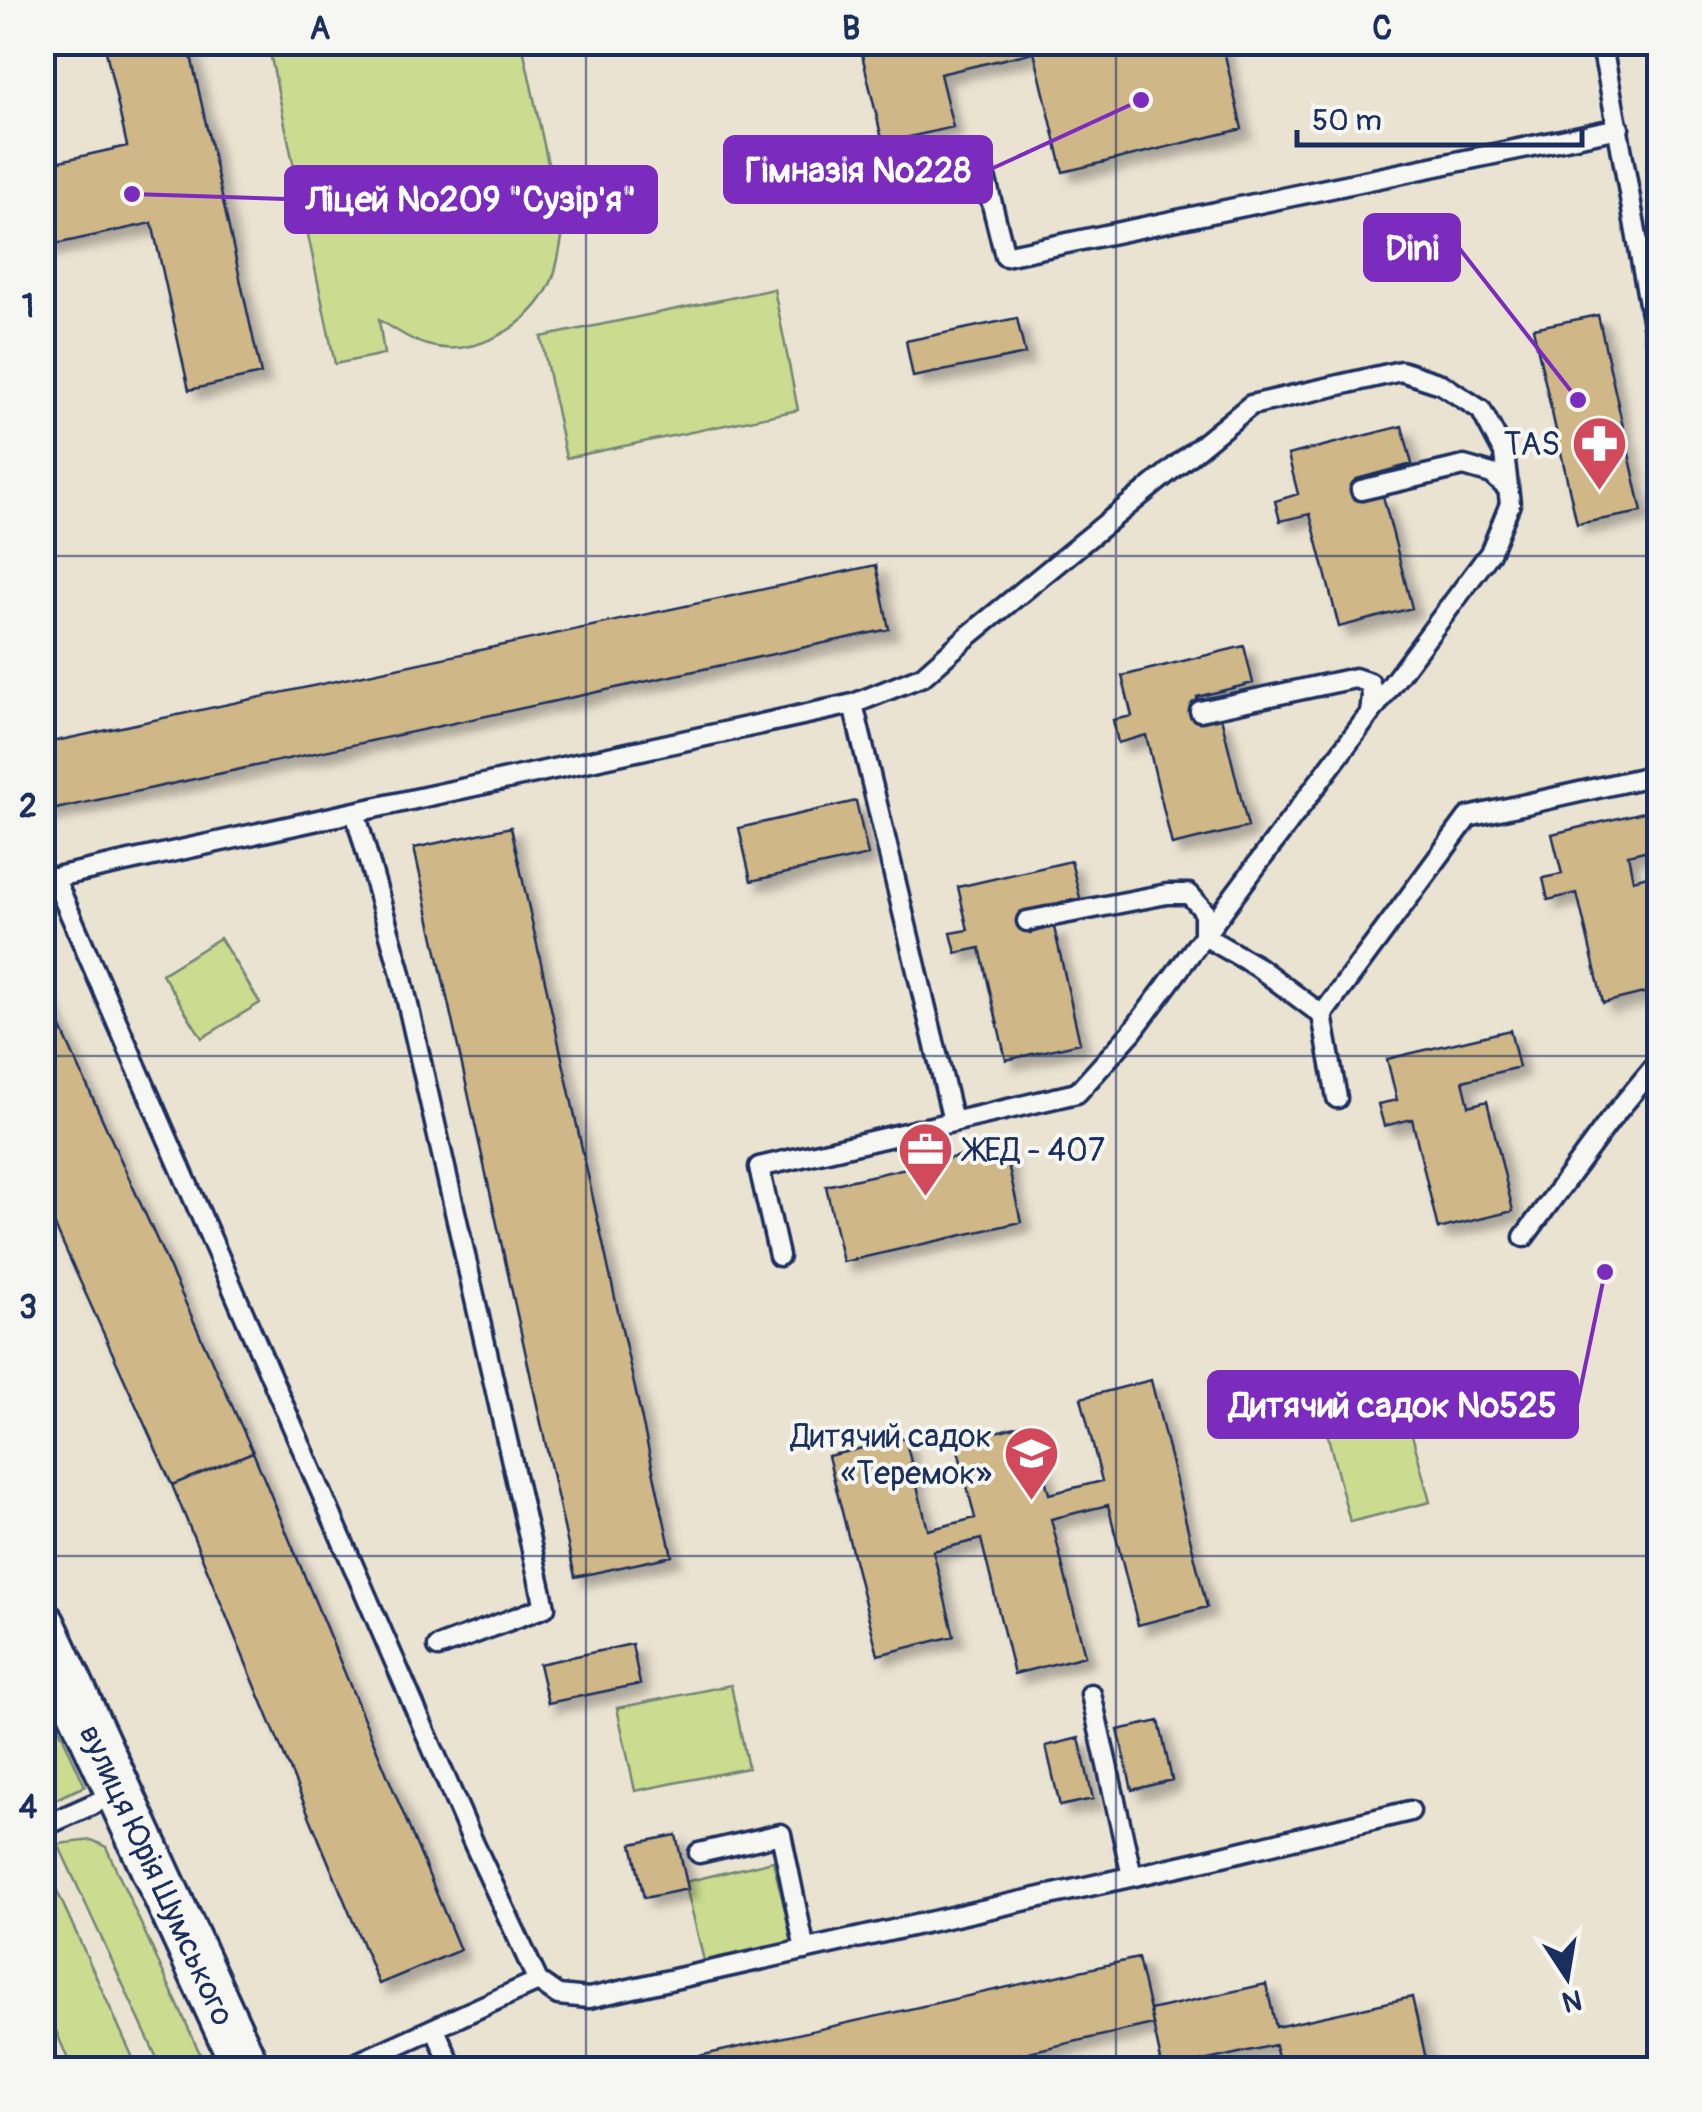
<svg xmlns="http://www.w3.org/2000/svg" width="1702" height="2112" font-family="Pangolin,sans-serif">
<defs>
<filter id="shadow"><feDropShadow dx="9" dy="9" stdDeviation="5" flood-color="#0004"/></filter>
</defs>
<rect width="100%" height="100%" fill="#ebe3d2"/>
<filter id="ink" filterUnits="userSpaceOnUse"><feTurbulence type="fractalNoise" baseFrequency=".01" numOctaves="2"/><feDisplacementMap in="SourceGraphic" scale="20" xChannelSelector="R" yChannelSelector="G"/><feConvolveMatrix kernelMatrix="1 2 1 2 8 2 1 2 1" color-interpolation-filters="sRGB"/></filter>
<g filter="url(#ink)">
<path fill="#cbdb8f" stroke="#738576" stroke-width="2.5" d="M268,43H522L563,233C559,253 557,274 546,292C523,330 471,358 427,345C410,341 394,328 379,320L384,354L335,364Z
M774,289L798,410L566,458L541,337Z
M220,938L260,1003L202,1038L162,974Z
M1405,1408L1430,1502L1350,1522L1326,1429Z
M731,1685L748,1768L635,1791L617,1708Z
M42,1690L85,1786L43,1805H42Z
M92,1840L106,1847L207,2069H162L58,1844Z
M42,1860H43L138,2069H72L43,2000Z
M773,1861L793,1943L705,1965L685,1882Z"/>
<path fill="#d0b787" stroke="#1b2f5e" stroke-width="2.5" filter="url(#shadow)" d="M104,42H188L261,374L189,390L152,223L42,247V165L127,146Z
M859,42H1222L1242,129L1063,172L1034,52L940,74L953,127L883,143Z
M1598,315L1642,512L1577,524L1533,328Z
M1017,318L1025,354L913,377L906,341Z
M1402,426L1412,464L1357,479L1363,501L1383,496L1412,608L1339,627L1310,514L1280,521L1275,501L1298,494L1288,455Z
M876,565L889,629L42,812V744Z
M1244,646L1253,683L1197,697L1203,722L1221,717L1248,827L1172,845L1146,735L1118,743L1113,720L1132,716L1122,676Z
M856,801L868,855L751,881L739,828Z
M1660,808V847L1628,855L1633,880L1651,875L1660,909V989L1603,1003L1577,893L1548,900L1543,878L1562,874L1552,834Z
M511,827L672,1556L575,1577L414,848Z
M1071,861L1080,898L1025,911L1030,933L1054,927L1080,1043L1006,1060L980,948L956,953L951,933L968,930L958,887Z
M42,986L253,1452L172,1485L42,1197Z
M1510,1030L1519,1067L1463,1081L1469,1106L1487,1101L1513,1211L1438,1229L1412,1119L1384,1126L1378,1104L1397,1100L1387,1059Z
M1004,1146L1021,1222L843,1262L826,1186Z
M1151,1380L1207,1607L1138,1625L1108,1505L1051,1519L1085,1656L1014,1674L981,1539L933,1551L954,1636L878,1655L828,1456L905,1438L928,1530L975,1518L956,1442L1031,1423L1049,1494L1102,1481L1081,1398Z
M253,1452L460,1950L379,1984L172,1485Z
M632,1644L640,1684L548,1703L539,1664Z
M1159,1721L1172,1780L1132,1790L1118,1730Z
M1079,1738L1093,1799L1060,1806L1046,1746Z
M676,1835L688,1889L644,1898L632,1844Z
M1138,1958L1153,2024L949,2070H636Z
M1266,1984L1276,2027L1412,1997L1426,2059L1379,2070H1281L1275,2045L1163,2070L1150,2010Z"/>
<g fill="none" stroke-linecap="round" stroke-linejoin="round">
<defs>
<path id="service" d="M1601,42C1623,148 1638,254 1660,359
M983,168L1005,256L1619,128
M1361,490L1464,466L1492,474L1508,489
M853,704L953,1121
M1200,711L1355,678L1370,683L1372,696L1370,714
M355,812L400,970L545,1607L438,1647
M54,877L474,1844L538,1981L558,1995L589,1998L1206,1860L1410,1811
M42,880L853,704L923,676L967,637L1251,405L1401,371L1441,384L1481,410L1504,453L1510,504L1490,553L1132,1032L1077,1093L759,1167L779,1256
M1027,921L1167,894H1189L1204,911V936L1258,967L1322,1015
M1337,1098L1322,1015L1468,817L1660,774
M1524,1237L1610,1120L1660,1060
M1091,1694L1132,1876
M42,1827L118,1793
M699,1853L781,1834L805,1950
M435,2029L453,2070
M342,2070L538,1981"/>
<g id="tertiary">
<path id="s1" d="M42,1625L247,2070"/>
</g>
</defs>
<use href="#service" stroke="#1b2f5e" stroke-width="25"/>
<use href="#tertiary" stroke="#1b2f5e" stroke-width="52"/>
<use href="#service" stroke="#f6f6f2" stroke-width="18"/>
<use href="#tertiary" stroke="#f6f6f2" stroke-width="45"/>
</g>
</g>
<path fill="none" stroke="#1b2f5e" stroke-width="2.5" stroke-opacity="0.55" d="M586,42V2070M1116,42V2070M42,556H1660M42,1056H1660M42,1556H1660"/>
<defs>
<symbol id="pharmacy-pin" viewBox="-11 -11 22 30"><path d="M0 17L-7.5 6A9.5 9.5 0 1 1 7.5 6Z" fill="#d1495b" stroke="#f6f6f2"/><path d="M-2-6h4v4h4v4h-4v4h-4v-4h-4v-4h4Z" fill="#fff"/></symbol>
<symbol id="office-pin" viewBox="-11 -11 22 30"><path d="M0 17L-7.5 6A9.5 9.5 0 1 1 7.5 6Z" fill="#d1495b" stroke="#f6f6f2"/><path d="M-6-3h4V-5.5h4V-3h4V5H-6ZM-1-4.5V-3h2v-1.5ZM-6 0V1H6V0Z" fill="#fff"/></symbol>
<symbol id="school-pin" viewBox="-11 -11 22 30"><path d="M0 17L-7.5 6A9.5 9.5 0 1 1 7.5 6Z" fill="#d1495b" stroke="#f6f6f2"/><path d="M0-5L7-2L0 1L-7-2ZM-4 1L0 2.5L4 1V4Q0 6-4 4Z" fill="#fff"/></symbol>
</defs>
<g fill-rule="evenodd">
<use href="#pharmacy-pin" x="1568" y="412" width="63" height="86"/>
<use href="#office-pin" x="894" y="1118" width="63" height="86"/>
<use href="#school-pin" x="1000" y="1422" width="63" height="86"/>
</g>
<g text-anchor="middle" stroke-width="8" stroke-linejoin="round" paint-order="stroke">
<g font-size="32" fill="#1b2f5e" stroke="#f6f6f2" text-anchor="end">
<text x="1560" y="455">TAS</text>
<text x="965" y="1161" text-anchor="start">ЖЕД - 407</text>
<text x="992" y="1447">Дитячий садок<tspan x="992" dy="37">«Теремок»</tspan></text>
</g>
<g font-size="32" fill="#1b2f5e" stroke="#f6f6f2">
<text dy="11" stroke="none"><textPath href="#s1" startOffset="275">вулиця Юрія Шумського</textPath></text>
</g>
</g>
<path fill="none" stroke="#7b2cbf" stroke-width="4" d="M1141 100L991 169M132 194L286 199M1578 400L1459 248M1605 1272L1577 1405"/>
<g fill="#7b2cbf" stroke="#f6f6f2" stroke-width="4">
<circle cx="1141" cy="100" r="10"/>
<circle cx="132" cy="194" r="10"/>
<circle cx="1578" cy="400" r="10"/>
<circle cx="1605" cy="1272" r="10"/>
</g>
<g fill="#7b2cbf" stroke="#7b2cbf" stroke-width="4">
<rect x="725" y="137" width="266" height="65" rx="10"/>
<rect x="286" y="167" width="370" height="65" rx="10"/>
<rect x="1365" y="215" width="94" height="65" rx="10"/>
<rect x="1209" y="1372" width="368" height="65" rx="10"/>
</g>
<g font-size="35" text-anchor="middle" font-weight="bold" fill="#fff">
<text x="858" y="182">Гімназія №228</text>
<text x="471" y="211">Ліцей №209 "Сузір'я"</text>
<text x="1412" y="260">Dini</text>
<text x="1393" y="1417">Дитячий садок №525</text>
</g>
<rect width="1702" height="2112" fill="none" stroke="#f6f6f2" stroke-width="110"/>
<g transform="translate(1567 1977) rotate(168)" stroke="#f6f6f2" stroke-width="8" paint-order="stroke">
<path d="M0-8L18 38L0 25L-18 38Z" fill="#1b2f5e"/>
<text y="-15" font-size="28" font-weight="bold" text-anchor="middle" fill="#1b2f5e">N</text>
</g>
<path d="M1297 130v15h285v-15" fill="none" stroke="#1b2f5e" stroke-width="5"/>
<text x="1312" y="130" font-size="30" fill="#1b2f5e" stroke="#f6f6f2" stroke-width="8" paint-order="stroke">50 m</text>
<rect x="55" y="55" width="1592" height="2002" fill="none" stroke="#1b2f5e" stroke-width="4"/>
<g font-size="32" text-anchor="middle" font-weight="bold" fill="#1b2f5e">
<text x="320" y="39">A</text>
<text x="851" y="39">B</text>
<text x="1382" y="39">C</text>
<text x="28" y="317">1</text>
<text x="28" y="817">2</text>
<text x="28" y="1318">3</text>
<text x="28" y="1818">4</text>
</g>
</svg>
